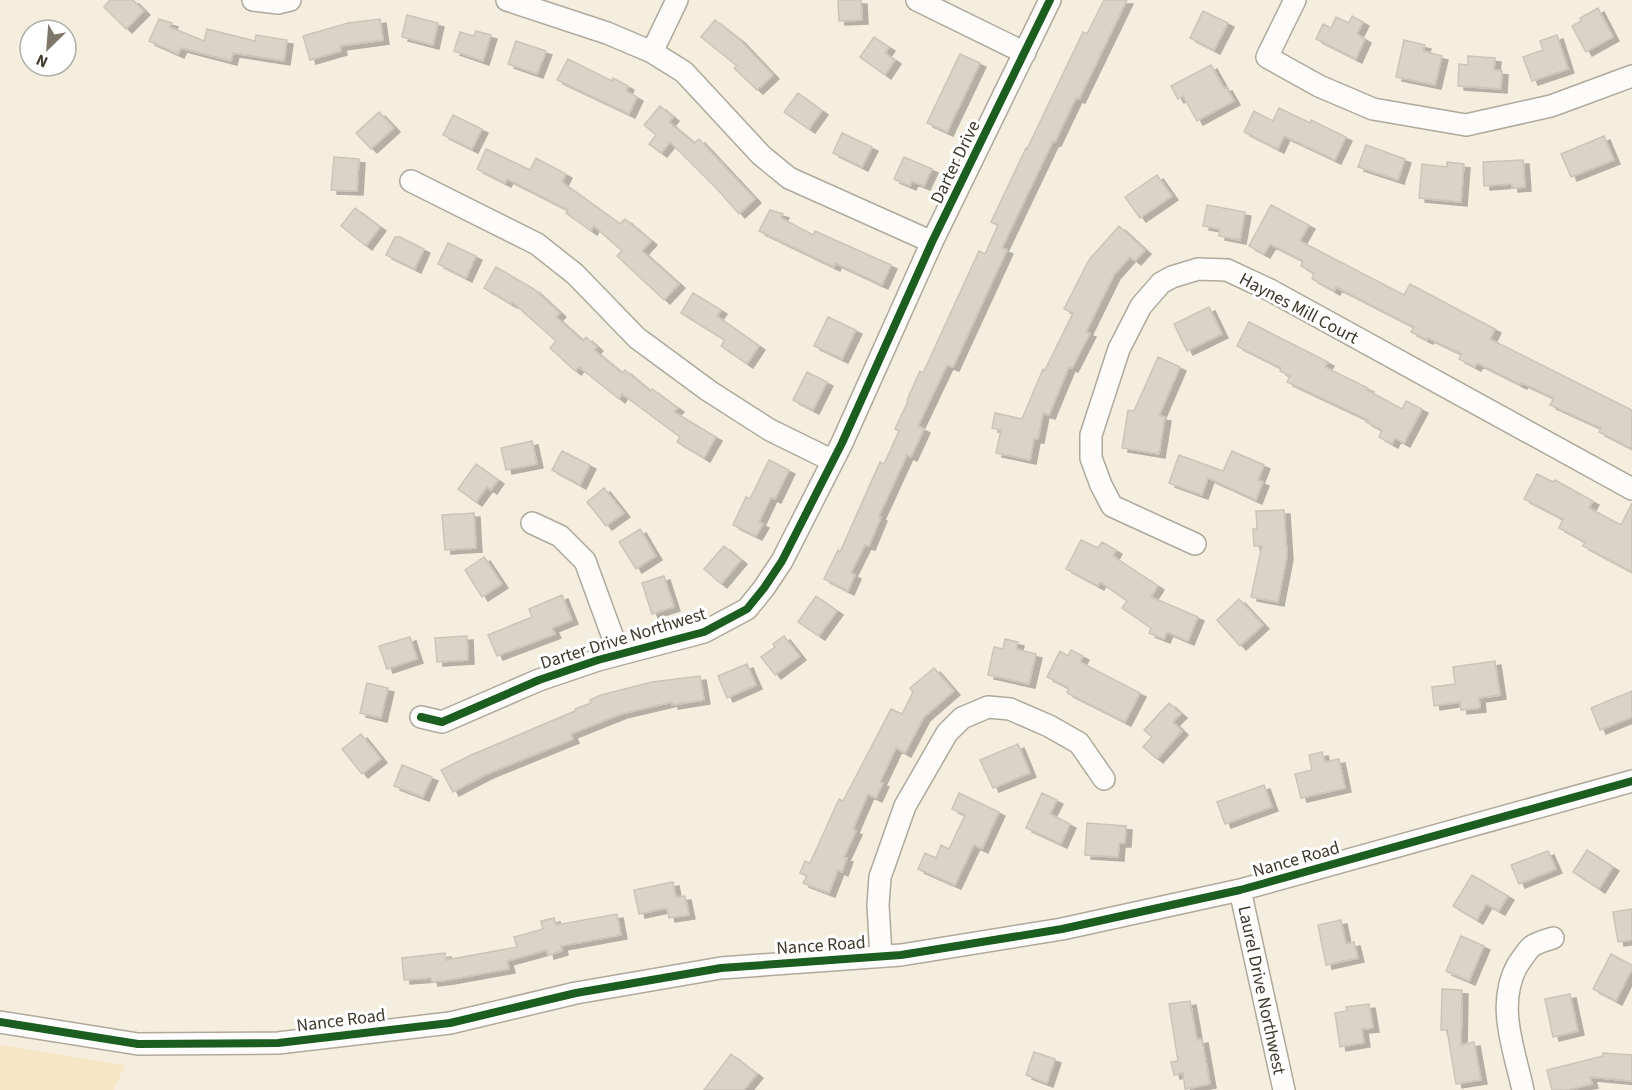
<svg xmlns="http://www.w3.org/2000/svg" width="1632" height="1090" font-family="'Source Sans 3',sans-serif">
<defs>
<filter id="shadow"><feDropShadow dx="6" dy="4" stdDeviation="0" flood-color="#0004"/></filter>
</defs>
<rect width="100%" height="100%" fill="#f5eedf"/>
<path fill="#f6e6c5" d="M0,1045L125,1065L114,1090H0Z"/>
<path fill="#dad4c7" stroke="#cbc5b8" stroke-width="1.5" filter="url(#shadow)" d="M110,0H133L144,11L126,29L104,7Z
M838,0H861L862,20L839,21Z
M1104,0H1127L1079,99L1076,98L1055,142L1053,141L1002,248L1007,250L953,367L947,365L918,426L924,429L911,457L907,455L879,516L881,517L869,546L865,545L851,573L855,575L848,591L824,579L838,550L840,552L880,462L884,464L899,431L895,429L908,401L907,400L920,371L923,373L979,251L985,254L998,225L991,222L1026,148L1027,149L1083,32L1087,34Z
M1598,8L1613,37L1586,52L1572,26L1581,21L1580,18Z
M1203,11L1228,23L1214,50L1190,38Z
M407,15L438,23L433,45L402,37Z
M1352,16L1363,22L1357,34L1365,39L1356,59L1316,39L1323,24L1331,28L1336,17L1349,23Z
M159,19L172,23L170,27L204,41L207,29L255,41L256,35L287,40L284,61L233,53L231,61L181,48L178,54L149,41Z
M380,19L383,40L340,46L341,51L310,60L303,36L348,23Z
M715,20L739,39L773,75L757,90L734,68L737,66L701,37Z
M476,31L491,35L483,61L454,51L460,32L474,36Z
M1557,35L1568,69L1532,81L1523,57L1543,50L1540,41Z
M874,37L889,47L885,53L895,60L885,75L860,57Z
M1404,40L1425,45L1423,51L1442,56L1435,85L1396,77Z
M516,41L546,51L537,74L508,64Z
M960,54L980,63L947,132L927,123Z
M1468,56L1495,58L1494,70L1502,71L1501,89L1458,86L1459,64L1468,65Z
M568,59L612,81L613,78L628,86L626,91L637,97L629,114L557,80Z
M1211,65L1224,88L1226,87L1234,101L1197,121L1183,96L1178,99L1171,86Z
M798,93L822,111L809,129L784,112Z
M660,106L673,117L669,122L694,143L699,139L755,199L739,214L718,190L670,142L661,153L649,144L656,135L644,125Z
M1279,108L1310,123L1311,120L1346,137L1335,160L1284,136L1278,149L1244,132L1254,111L1273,121Z
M379,112L394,128L371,149L356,133Z
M453,115L482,129L472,149L443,135Z
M842,133L872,147L862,167L833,153Z
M1604,136L1614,160L1571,177L1561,154Z
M1366,145L1405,159L1398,180L1358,167Z
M486,149L530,170L536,158L566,174L562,182L620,224L625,219L651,241L642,251L679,284L664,300L617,256L622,251L594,226L591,231L566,213L568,210L507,179L505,183L477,169Z
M334,157L359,159L357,191L331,190Z
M904,157L932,169L924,186L912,181L910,186L894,179Z
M1523,160L1525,187L1512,188V184L1484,186L1483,162Z
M1447,162L1464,164L1461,202L1419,198L1422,164L1447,167Z
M1157,175L1172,196L1140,218L1125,197Z
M1207,205L1245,212L1240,240L1219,236L1220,229L1203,226Z
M1271,205L1309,225L1300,241L1404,295L1410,284L1495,329L1490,339L1632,410V449L1599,432L1601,428L1550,405L1554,398L1522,383L1521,385L1477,363L1475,367L1459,359L1462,354L1428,338L1427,340L1411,332L1414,327L1336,287L1334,291L1312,279L1314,273L1301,266L1303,261L1270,244L1264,254L1249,246Z
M355,208L380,227L366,246L341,226Z
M770,210L783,214L781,218L813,235L815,231L891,265L882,285L835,263L834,267L759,231Z
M1119,226L1145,250L1135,261L1130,257L1114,275L1086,332L1090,333L1072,368L1069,367L1049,415L1043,413L1038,439H1034L1030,460L996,453L1001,430L992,428L995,413L1022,419L1043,369L1045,370L1073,313L1064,309L1089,260Z
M395,237H400L424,249L415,269L386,255Z
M448,243L476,256L466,278L438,264Z
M496,267L534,289L560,313L556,317L583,341L586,337L597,347L594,350L622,373L625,370L650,391L652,389L678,408L674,412L716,437L704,458L677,442L680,437L622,394L619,399L579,367L575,371L550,348L556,341L512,302L511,304L484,288Z
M693,293L721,310L717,316L759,346L747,364L721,346L725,340L681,313Z
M1209,307L1222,334L1187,351L1174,324Z
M828,317L856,330L842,359L814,346Z
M1249,322L1328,362L1325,367L1368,388L1367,390L1402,409L1406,401L1422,409L1404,443L1395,438L1392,444L1379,437L1382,430L1366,422L1368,420L1287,382L1290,376L1280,371L1281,368L1237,346Z
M1158,357L1180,367L1159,416L1165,417L1159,454L1122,448L1128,410L1134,411Z
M807,372L827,382L813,410L793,400Z
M532,441L537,464L506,470L501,448Z
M562,451L590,465L580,485L552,470Z
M1232,451L1264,465L1258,480L1263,482L1256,500L1208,478L1202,495L1169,483L1179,455L1223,471Z
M769,460L789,470L775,499L771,497L759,522L763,524L756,536L733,525L746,497L750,499Z
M476,464L498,480L491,490L487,487L476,502L458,489Z
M1537,474L1553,482L1555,480L1593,501L1589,508L1621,525L1632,503V572L1583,546L1585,542L1559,528L1563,519L1524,499Z
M604,488L624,513L606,526L587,502Z
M1284,510L1287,556L1278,602L1251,597L1262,546H1254L1253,529H1257L1256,511Z
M474,513L476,548L445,550L442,515Z
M640,529L656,556L636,569L619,542Z
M1081,540L1098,548L1102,542L1116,550L1113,556L1158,586L1151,597L1198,617L1188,641L1167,632L1164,639L1149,633L1151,628L1122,608L1127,601L1100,582L1098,586L1066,569Z
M724,546L741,560L721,584L704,569Z
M484,557L502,584L482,597L465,570Z
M664,576L674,607L652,614L642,583Z
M562,595L572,620L552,628L555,634L497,656L488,635L532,617L529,609Z
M816,596L837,611L819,636L798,622Z
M1239,599L1263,625L1240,646L1217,620Z
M467,636L468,660L437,662L435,638Z
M784,636L800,656L775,675L761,657L775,647L773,644Z
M410,637L417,659L387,669L379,646Z
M1005,639L1018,642L1016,649L1036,654L1029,684L988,675L994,647L1003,649Z
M1071,650L1083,656L1080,662L1140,693L1125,722L1067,693L1069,688L1047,677L1060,651L1068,656Z
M1495,661L1500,695L1479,698L1480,708L1461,710L1460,702L1434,706L1432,687L1455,684L1453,667Z
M747,664L756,685L727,698L718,676Z
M934,668L954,691L924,717L905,753L896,748L880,782L883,783L876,798L868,794L853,829L856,831L844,857L847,858L842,872L838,870L829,893L803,883L807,876L800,873L805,861L810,863L839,799L843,801L891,709L902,714L913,692L910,688Z
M700,676L704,700L672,705V702L621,714L571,734L573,739L485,775L453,792L441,770L469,756L575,711V709L591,703L590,700L601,695L652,682Z
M367,683L388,688L381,718L360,713Z
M1632,691V717L1600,730L1591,708Z
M1169,703L1181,714L1173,722L1182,731L1157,759L1143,747L1152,737L1144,730Z
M361,734L381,759L362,774L342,749Z
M1018,744L1030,773L993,788L980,760Z
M1322,752L1325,762L1339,759L1345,788L1301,798L1295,774L1312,770L1309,755Z
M402,765L432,777L423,797L394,786Z
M1264,785L1272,807L1225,824L1217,802Z
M959,793L999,812L982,849L974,845L955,885L918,869L925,853L936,858L941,845L949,849L965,815L952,809Z
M1042,793L1057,800L1050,814L1070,824L1061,844L1026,828Z
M1087,823L1126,826L1125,843H1119L1118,857L1085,855Z
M1587,850L1613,867L1599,889L1573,872Z
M1548,851L1556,869L1519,884L1511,865Z
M1472,875L1508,896L1499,911L1486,904L1477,920L1453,906Z
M673,882L676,897L685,896L689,915L669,918L667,908L639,914L634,890Z
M1632,909V940L1618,942L1613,912Z
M617,914L621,935L561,946L562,951L548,955L547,950L507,961L509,969L448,980L432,982L431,978L404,980L402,958L445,953L446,960L517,947L514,937L543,929L541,921L554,918L556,925Z
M1341,920L1346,944L1354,942L1358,958L1326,965L1318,925Z
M1461,936L1484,946L1469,981L1446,971Z
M1611,954L1632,965V969L1616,1001L1593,989Z
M1442,989L1462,990L1461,1045L1474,1042L1481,1080L1456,1084L1447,1030H1441Z
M1570,994L1578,1031L1553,1037L1545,999Z
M1190,1001L1197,1040L1202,1039L1210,1084L1185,1089L1183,1073L1174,1075L1171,1062L1178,1061L1169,1004Z
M1369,1004L1373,1028L1362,1029L1364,1043L1340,1047L1335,1013L1347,1011L1346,1007Z
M1034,1052L1055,1059L1047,1083L1026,1075Z
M1603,1053L1632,1055V1081L1590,1077L1592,1084L1567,1090H1552L1547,1070L1603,1056Z
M731,1054L757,1074L744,1090H704Z"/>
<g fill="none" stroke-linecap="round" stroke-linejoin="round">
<defs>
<path id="minor" d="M253,0L278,3L290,0
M507,0L607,33L652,52L684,72L761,155L789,178L932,242
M917,0L1025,53
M1295,0L1267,57L1319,86L1373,109L1466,125L1551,106L1632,76
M652,52L677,0
M411,181L537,244L575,274L637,338L709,391L770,430L833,461
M532,523L560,536L585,561L619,654
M1195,544L1112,506L1101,485L1091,458V435L1119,349L1141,306L1161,283L1172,277L1198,269L1227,270L1270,290L1632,489
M421,717L442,722L539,680L598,660L704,632L747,609L764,588L782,561L842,443L932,242L1050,0
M1240,890L1284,1090
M881,956L878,905L880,877L905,806L947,733L962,718L988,707L1010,709L1049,726L1079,743L1104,779
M0,1022L138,1044L278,1043L450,1023L576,993L721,968L901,955L1062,929L1240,890L1632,781
M1523,1090C1514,1049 1496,1005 1517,966C1521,960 1526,952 1531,947C1536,943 1546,940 1553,938"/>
</defs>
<use href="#minor" stroke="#afa99c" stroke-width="24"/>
<use href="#minor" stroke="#fefcfa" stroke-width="21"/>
<defs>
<path id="cycleway" d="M421,717L442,722L539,680L598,660L704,632L747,609L764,588L782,561L842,443L932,242L1050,0
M0,1022L138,1044L278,1043L450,1023L576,993L721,968L901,955L1062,929L1240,890L1632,781"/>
</defs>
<use href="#cycleway" stroke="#fff" stroke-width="11"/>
<use href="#cycleway" stroke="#1b5e20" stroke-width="8"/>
</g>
<g text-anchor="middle" stroke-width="6" stroke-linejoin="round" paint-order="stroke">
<g font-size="18" fill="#3f382b" stroke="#fff">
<text transform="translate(955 162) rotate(-64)" y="6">Darter Drive</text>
<text transform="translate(1299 308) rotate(28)" y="6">Haynes Mill Court</text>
<text transform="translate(623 638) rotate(-17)" y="6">Darter Drive Northwest</text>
<text transform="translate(1296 859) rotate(-16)" y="6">Nance Road</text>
<text transform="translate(821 945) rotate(-4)" y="6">Nance Road</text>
<text transform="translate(1262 990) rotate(78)" y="6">Laurel Drive Northwest</text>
<text transform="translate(341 1020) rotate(-7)" y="6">Nance Road</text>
</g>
</g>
<g transform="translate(48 48) rotate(205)"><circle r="28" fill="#ffffff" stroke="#b2afaa" stroke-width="1.5"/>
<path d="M0-4.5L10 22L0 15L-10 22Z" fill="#7f786a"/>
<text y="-9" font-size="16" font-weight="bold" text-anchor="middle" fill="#3f382b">N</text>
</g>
</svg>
